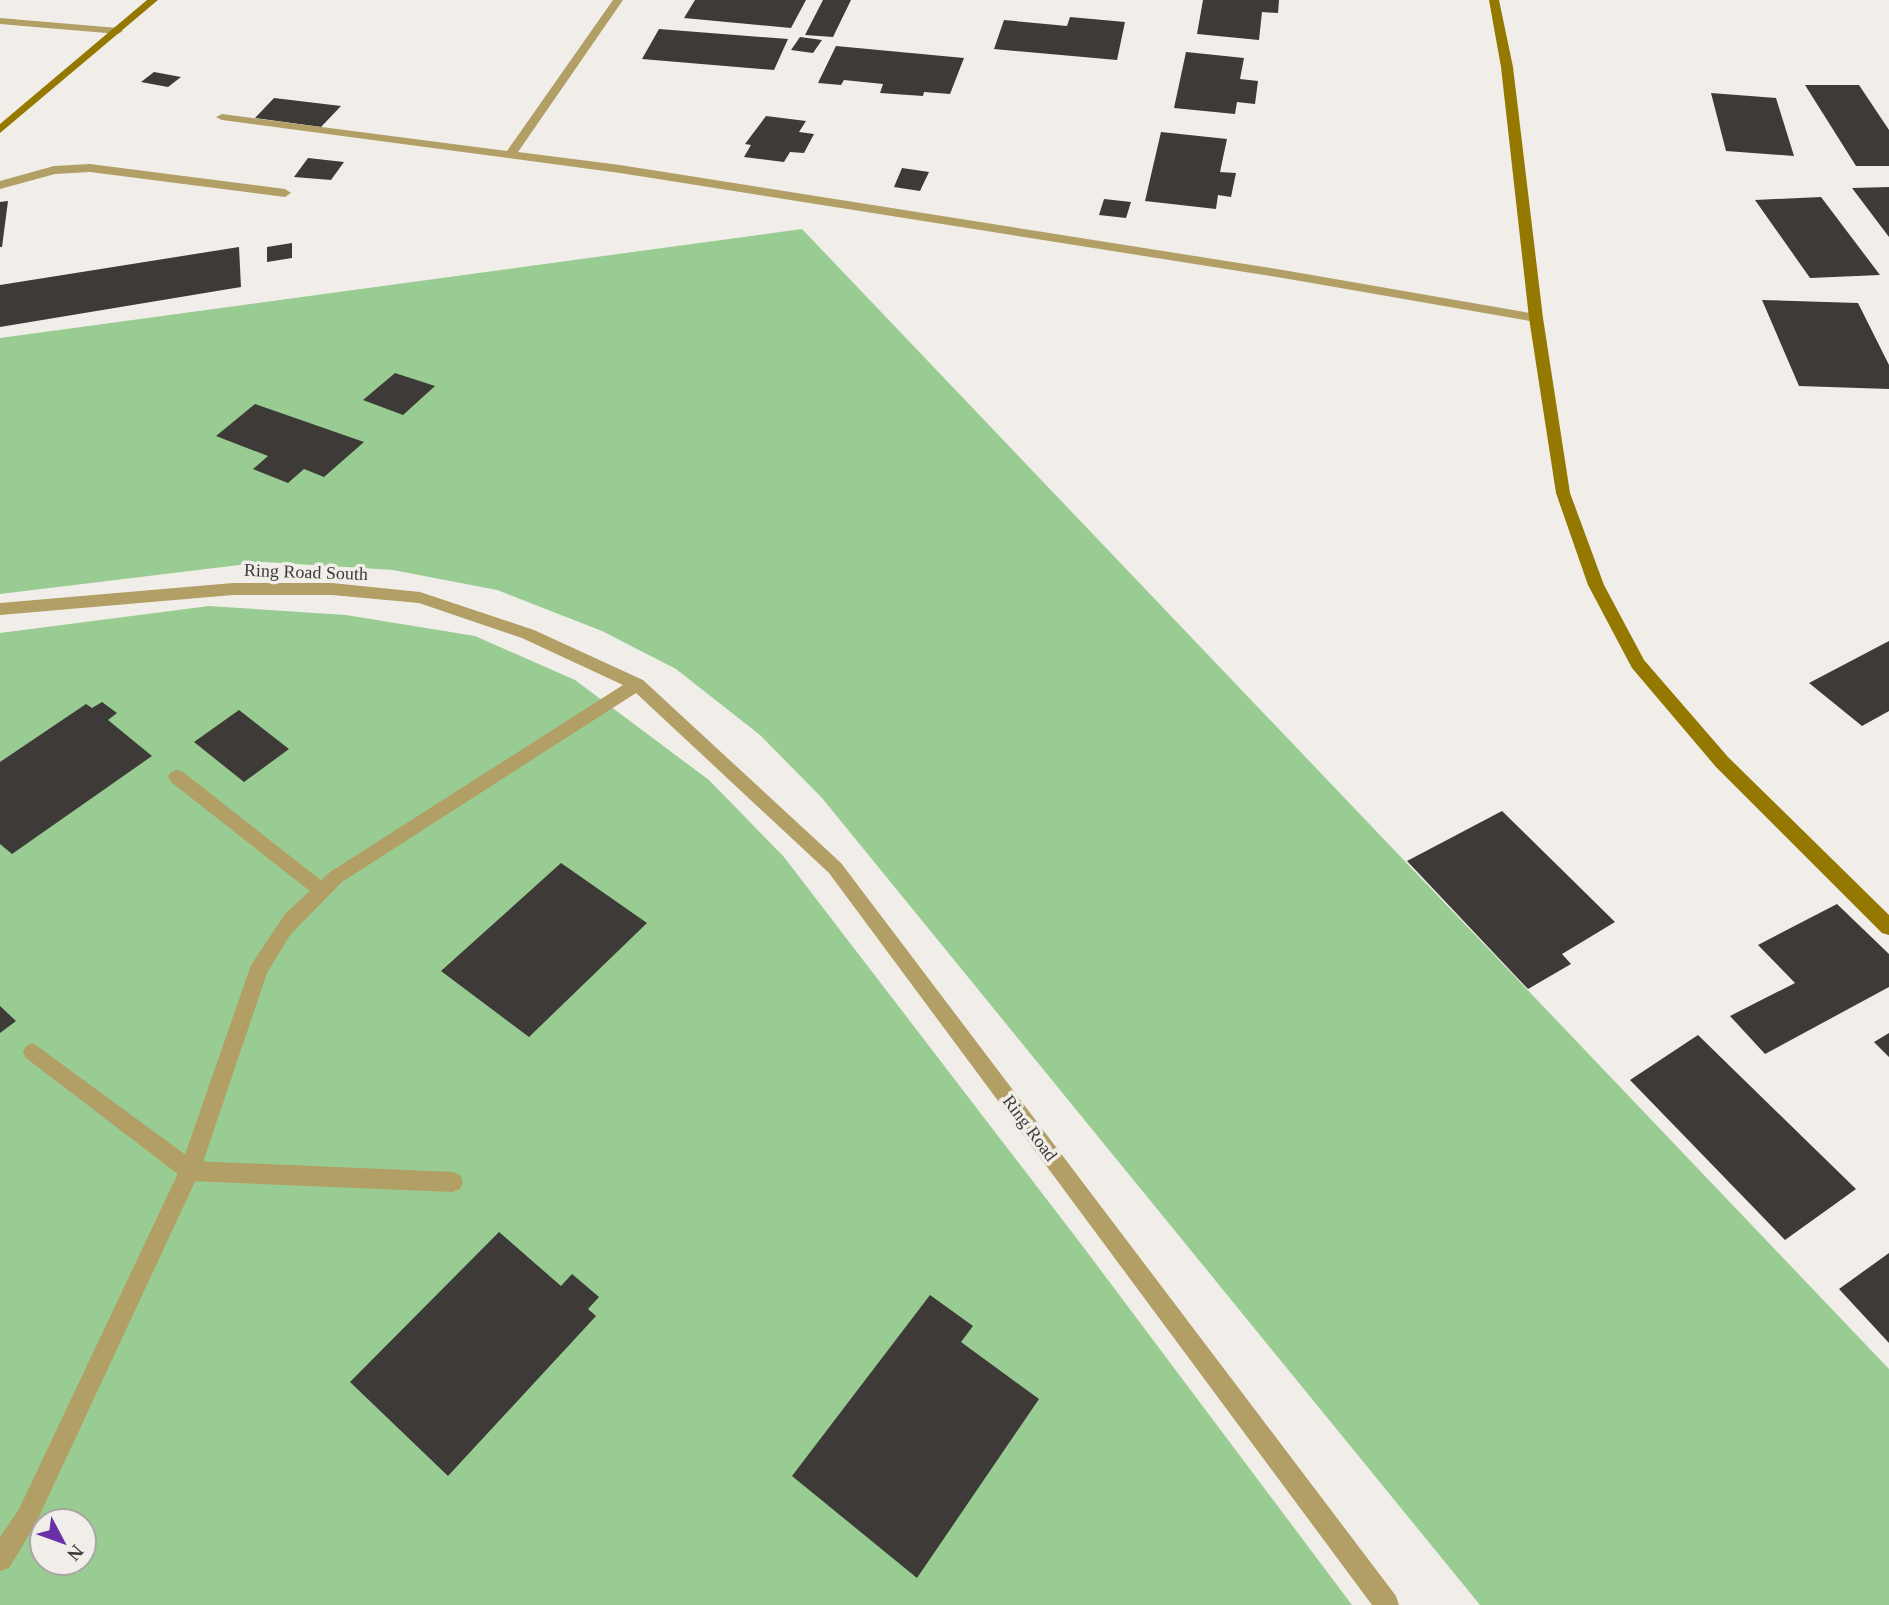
<svg xmlns="http://www.w3.org/2000/svg" width="1889" height="1605" font-family="'Times New Roman',serif">
<rect width="100%" height="100%" fill="#f1eee9"/>
<path fill="#99cc92" fill-rule="evenodd" d="M802,229L1889,1369V1605H1480L822,798L760,735L676,669L602,631L497,590L393,570L264,562L0,594V338Z
M209,606L346,615L475,636L575,680L709,780L784,857L1081,1244L1352,1605H0V633ZM42,1521H84V1563H42Z"/>
<path fill="#3e3a37" d="M695,0H806L791,28L684,18Z
M823,0H851L833,37L805,35Z
M1203,0H1279L1278,13L1262,12L1259,40L1197,34Z
M1070,17L1125,22L1117,60L994,49L1004,20L1067,26Z
M659,29L788,39L774,70L642,59Z
M800,37L822,40L813,53L791,50Z
M836,46L964,58L950,94L924,92L923,96L880,93L883,84L844,80L841,85L818,83Z
M1186,52L1244,58L1240,79L1258,81L1255,104L1237,102L1235,114L1174,108Z
M154,72L181,77L168,87L141,82Z
M1805,85H1859L1889,130V166H1856Z
M1711,93L1776,98L1794,156L1726,151Z
M274,98L341,106L321,127L255,118Z
M766,116L806,121L799,132L814,134L804,153L790,152L784,162L744,157L751,145L745,144Z
M1161,132L1227,139L1220,172L1236,173L1231,197L1218,195L1216,209L1145,201Z
M308,158L344,162L331,180L294,177Z
M902,168L929,172L920,191L894,187Z
M1889,187V237L1852,188Z
M1821,197L1880,275L1810,278L1755,200Z
M1104,199L1131,202L1126,218L1099,215Z
M8,201L2,247H0V202Z
M292,243V258L267,262V247Z
M239,247L241,287L0,327V285Z
M1762,300L1858,303L1889,365V389L1799,386Z
M395,373L435,386L403,415L363,400Z
M255,404L364,442L324,477L304,469L288,483L253,469L268,456L216,436Z
M1889,641V711L1862,726L1809,683Z
M102,702L117,713L108,720L152,756L12,854L0,844V762L86,704L92,708Z
M239,710L289,749L244,782L194,742Z
M1502,811L1615,922L1562,954L1571,964L1528,989L1407,861Z
M561,863L647,923L529,1037L441,971Z
M1837,904L1889,954V987L1765,1054L1730,1016L1795,983L1758,945Z
M0,1006L16,1021L0,1033Z
M1889,1033V1057L1874,1042Z
M1698,1035L1856,1189L1785,1240L1630,1080Z
M499,1232L561,1286L572,1274L599,1297L588,1309L596,1316L448,1476L350,1382Z
M1889,1253V1343L1839,1289Z
M930,1295L973,1326L961,1342L1039,1399L917,1578L792,1476Z"/>
<g fill="none" stroke-linecap="round" stroke-linejoin="round">
<path fill="#b29f66" fill-rule="evenodd" d="M90,164L285,189L291,193L285,197L90,172L55,174L0,189V181L54,166Z
M177,770L183,772L327,885L330,890L327,895L321,898L315,895L171,782L168,777L171,772Z
M33,1043L194,1161L453,1172L460,1175L463,1182L460,1189L453,1192L190,1181L183,1178L26,1058L23,1052L26,1046Z"/>
<path fill="#b29f66" fill-rule="evenodd" d="M613,0H623L518,152L620,165L1283,270L1536,314L1543,318L1536,322L1283,278L620,173L222,120L216,117L222,114L507,151Z
M0,18L118,28L123,31L118,34L0,24Z
M233,583H332L420,592L534,630L643,680L841,863L1396,1596L1399,1605H1372L829,873L636,693L342,882L290,935L267,973L200,1171L35,1525L9,1568L0,1571V1537L19,1509L180,1169L251,965L285,914L330,872L623,685L522,638L419,603L332,595H233L0,615V603Z"/>
<path fill="#957800" fill-rule="evenodd" d="M147,0H158L0,133V124Z
M1489,0H1499L1513,67L1543,318L1570,493L1604,585L1644,660L1728,757L1889,915V935L1882,933L1716,767L1632,668L1588,585L1556,493L1529,318L1501,67Z"/>
</g>
<g text-anchor="middle" stroke-width="7" stroke-linejoin="round" paint-order="stroke">
<g font-size="18" fill="#3c3b39" stroke="#f1eee9">
<text transform="translate(306 572) rotate(2)" y="6">Ring Road South</text>
<text transform="translate(1030 1128) rotate(53)" y="6">Ring Road</text>
</g>
</g>
<g transform="translate(63 1542) rotate(131)"><circle r="33" fill="#f1eee9" stroke="#a9a6a3" stroke-width="2"/>
<path d="M0-5L12 26L0 18L-12 26Z" fill="#6930a7"/>
<text y="-10" font-size="19" font-weight="bold" text-anchor="middle" fill="#3c3b39">N</text>
</g>
</svg>
